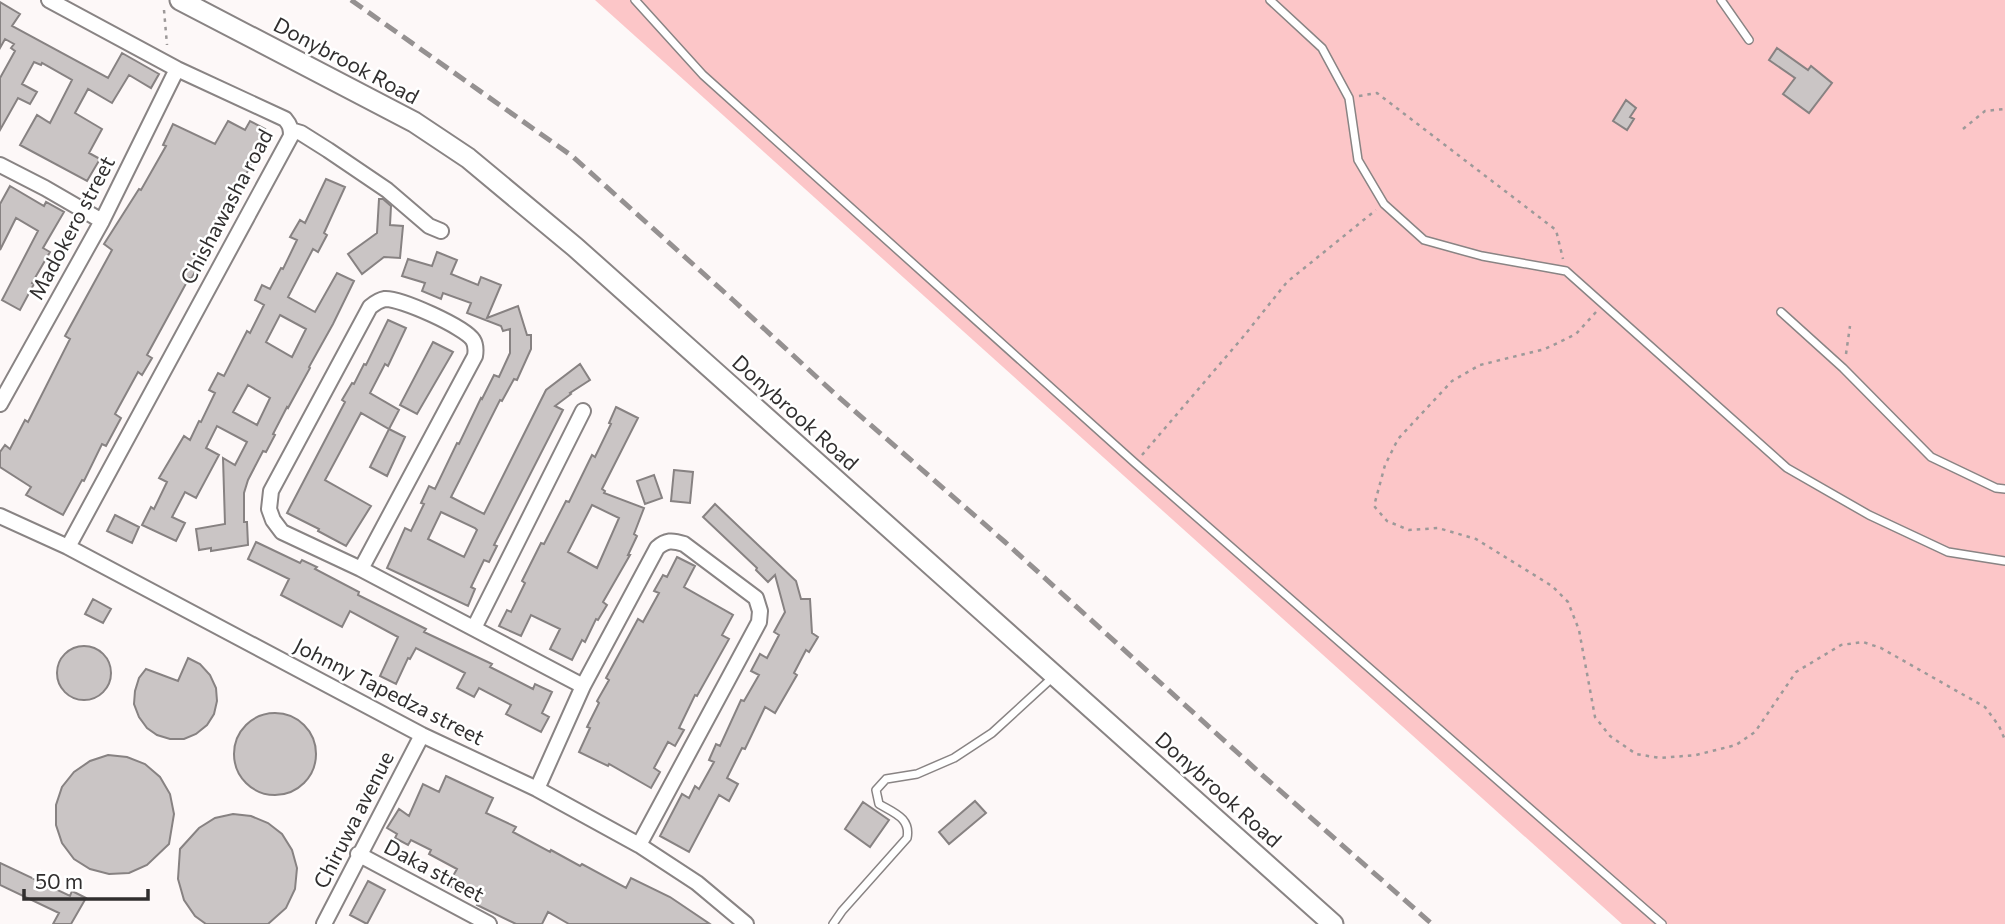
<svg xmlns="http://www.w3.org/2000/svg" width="2005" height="924" font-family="Commissioner,sans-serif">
<rect width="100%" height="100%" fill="#fdf8f8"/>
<path fill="#fcc6c8" d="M595,0H2005V924H1622Z"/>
<path fill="#cac5c5" stroke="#878282" stroke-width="2" fill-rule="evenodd" d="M0,2L20,14L12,26L108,78L122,53L159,74L151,88L129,75L112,103L88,89L75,113L102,129L89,153L100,159L87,181L20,145L37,115L50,123L72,80L42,63L41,65L34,62L22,84L37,92L30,104L18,98L0,130V78L15,51L11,48L14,44L5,39L0,48Z
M1777,48L1808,70L1811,66L1832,83L1809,113L1783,94L1795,78L1769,60Z
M1626,100L1636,108L1630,117L1634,119L1627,130L1613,121Z
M228,121L245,130L250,121L265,129L260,139L268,144L257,163L253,161L224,216L222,215L197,260L201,262L191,279L189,278L147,355L152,358L142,375L138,372L115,414L121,418L106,446L102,444L84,481L82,480L63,515L26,495L31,487L0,467V452L5,445L10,449L25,420L28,422L70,339L65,336L112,250L104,244L139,189L141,190L166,146L163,145L173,124L215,144Z
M326,179L345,187L324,233L327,235L318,252L313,249L288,297L315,312L337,273L354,281L333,324L309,367L310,368L288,408L287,407L273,434L275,435L266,452L263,451L248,480L244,493V522H247L248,545L211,551V548L199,550L196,529L225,524L223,458L235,465L247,442L217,426L206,448L219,455L196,498L185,492L172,517L185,523L176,541L142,525L151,507L154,509L167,482L159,478L184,436L190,440L199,421L201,422L215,393L209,390L218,373L224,376L247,331L250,333L264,305L255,300L262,285L270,289L281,268L283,269L297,240L290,237L300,220L305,223ZM280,315L306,329L292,357L266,342ZM248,385L270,398L257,425L233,412Z
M10,186L44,206L46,202L64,212L43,248L50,252L32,283L34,284L20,310L2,300L38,231L16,218L0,250V204Z
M379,199H383L391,206L390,225L403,226L400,258L384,257L362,274L348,254L377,233Z
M437,252L457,260L451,274L478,285L481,277L501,285L487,318L518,306L527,335H531V349L517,380L514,379L502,401L500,400L451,497L484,514L546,390L580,364L590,380L570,393L571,394L555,406L563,410L494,545L497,546L489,562L484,560L471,587L475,589L468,606L387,568L405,528L411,531L424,504L421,503L429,486L435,489L457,443L459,444L481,398L482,399L494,375L499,377L510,353V329L503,331L501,326L467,313L471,303L443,293L441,299L422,291L425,283L402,276L408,259L432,266ZM441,512L475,528L477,530L464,557L428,539Z
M388,320L406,328L388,366L385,364L370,393L399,410L389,429L361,413L325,480L371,506L346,546L318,531L319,529L287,513L345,402L342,400L352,383L354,384L364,364L366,365Z
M433,342L453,352L417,414L400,405Z
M616,407L638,418L602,489L605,491L604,493L644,508L634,534L637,536L628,555H630L603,602L607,605L598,620L596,619L585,642L582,640L572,660L550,649L560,629L531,615L521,636L499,626L507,610L511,612L525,583L522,581L541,543L544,544L566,501L569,502L592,455L595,457L611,424L609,423ZM592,505L619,518L597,568L568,552Z
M389,429L405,437L387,476L370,467Z
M674,470L693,472L690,503L671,501Z
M654,475L662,498L645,504L637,481Z
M715,504L796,581L801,599H810L812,633L818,637L809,652L806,650L794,673L797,675L775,713L765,707L745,749L742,748L727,778L738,784L729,801L719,795L689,852L660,836L682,794L689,798L695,786L699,789L714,762L709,760L716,744L720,746L741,700L744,701L759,675L751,671L760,654L767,658L779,635L774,632L785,612L775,575L768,582L756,570L757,568L703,517Z
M115,515L139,527L132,543L107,531Z
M256,542L300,563L302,560L317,567L315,569L359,592L358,595L426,629L424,632L492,664L490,667L533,689L535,684L552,692L542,713L549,717L541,732L506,714L511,705L479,688L474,697L457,688L465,673L416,648L410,659L408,658L396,684L380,676L398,637L350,611L342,627L281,595L289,579L248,559Z
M677,557L695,566L684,587L733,615L722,635L729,639L697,696L695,695L679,728L684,730L675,746L668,742L654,768L660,772L651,788L609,764L608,766L579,752L590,728L587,727L599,703L597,701L609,680L606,678L638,619L643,622L659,593L654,591L663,575L667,577Z
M93,599L111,609L103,623L85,614Z
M57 673a27 27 0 1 1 54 0a27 27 0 1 1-54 0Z
M188,658L200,664L210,675L216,688L217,701L214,714L207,725L196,734L184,739H170L157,735L147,728L139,717L134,704L135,691L139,678L146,669L178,681Z
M234 754a41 41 0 1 1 82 0a41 41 0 1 1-82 0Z
M108,755L127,757L145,764L160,777L170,794L174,814L169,844L147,865L129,873L109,874L90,869L74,859L62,843L56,825V805L62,787L74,772L90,761Z
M446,776L493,798L486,813L516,827L513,832L550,852L551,850L580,866L582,864L626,888L631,878L670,897L710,924H569L548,912L542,924H516L477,905L479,901L448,885L457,869L429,854L431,850L411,840L408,845L395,838L397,834L387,828L399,809L409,816L423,784L439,792Z
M975,801L986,813L949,844L939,832Z
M863,802L889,820L870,847L845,829Z
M233,814L251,816L268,823L282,834L292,850L297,868L295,889L286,908L268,924H206L195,916L184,900L178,879L180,849L199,828L215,818Z
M0,863L70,896L72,891L86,898L71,924H53L59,913L0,885Z
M368,881L385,890L367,924L350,915Z"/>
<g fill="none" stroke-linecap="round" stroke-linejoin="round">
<defs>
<path id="lane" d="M635,0L703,75L1135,463L1662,924
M1270,0L1322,48L1349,98L1358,160L1384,204L1424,240L1482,256L1566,271L1787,468L1869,515L1948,552L2005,561
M1721,0L1749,40
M1781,312L1843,368L1931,457L1996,488L2005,489
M833,924L842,911L907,838C911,818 894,813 879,804L876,790L886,779L917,774L954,758L992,733L1052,678"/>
<path id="street" d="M49,0L177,69L285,119C290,125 291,128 291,136L68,547
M291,130L301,133L328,150L387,190L429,226L441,231
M0,165L45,188L102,221
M0,404L102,221L177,69
M0,516L68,547L422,735L537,789L639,845L697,883L746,924
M361,569L475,356C476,350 476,345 473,340C465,327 400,298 385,299C379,300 375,303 370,307L271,491L269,509L273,520L282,532L361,569L583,686
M474,628L583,411
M537,789L583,686L657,548C666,540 672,540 684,544L756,598L760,611L759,622L639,845
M358,854L489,924
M324,924L422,735"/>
<path id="secondary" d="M180,0L414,122L468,158L575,247L1333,924"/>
</defs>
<use href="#lane" stroke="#898484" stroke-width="10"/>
<use href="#street" stroke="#898484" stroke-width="18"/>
<use href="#secondary" stroke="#898484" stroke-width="23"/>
<path stroke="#9d9999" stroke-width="2.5" stroke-dasharray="3.5 5" stroke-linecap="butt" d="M164,10L167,45
M1359,96L1377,93L1556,230L1563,259
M1963,129L1985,111L2005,109
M1596,312L1576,334L1545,349L1480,365L1452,381L1398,439L1385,465L1374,506L1387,521L1409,530L1438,528L1476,539L1552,586L1568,602L1579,630L1595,717L1610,736L1636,754L1660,758L1696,755L1736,745L1755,732L1796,672L1841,645L1863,642L1881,648L1985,707L1999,726L2005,740
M1846,354L1850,326
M1142,455L1243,337L1287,282L1376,210"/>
<use href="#lane" stroke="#fff" stroke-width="7"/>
<use href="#street" stroke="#fff" stroke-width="14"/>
<use href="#secondary" stroke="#fff" stroke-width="19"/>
<path stroke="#959191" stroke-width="5" stroke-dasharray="14 7" stroke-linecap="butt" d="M351,0L572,156L733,300L834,393L1005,542L1260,773L1432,924"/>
</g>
<g text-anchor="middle" stroke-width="5" stroke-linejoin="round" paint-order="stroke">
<g font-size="21" fill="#302e2e" stroke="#fff">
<text transform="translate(346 61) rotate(28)" y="7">Donybrook Road</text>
<text transform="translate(227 207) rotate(-62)" y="7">Chishawasha road</text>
<text transform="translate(72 228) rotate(-62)" y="7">Madokero street</text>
<text transform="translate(795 413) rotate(42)" y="7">Donybrook Road</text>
<text transform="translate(389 692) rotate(27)" y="7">Johnny Tapedza street</text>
<text transform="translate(1218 790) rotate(42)" y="7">Donybrook Road</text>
<text transform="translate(354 820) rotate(-63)" y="7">Chiruwa avenue</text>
<text transform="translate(434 871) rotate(28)" y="7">Daka street</text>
</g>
</g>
<path d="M24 889v10h124v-10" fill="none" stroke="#302e2e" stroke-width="3.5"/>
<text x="35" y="889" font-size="21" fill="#302e2e" stroke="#ffffff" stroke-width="5" paint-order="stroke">50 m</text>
</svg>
